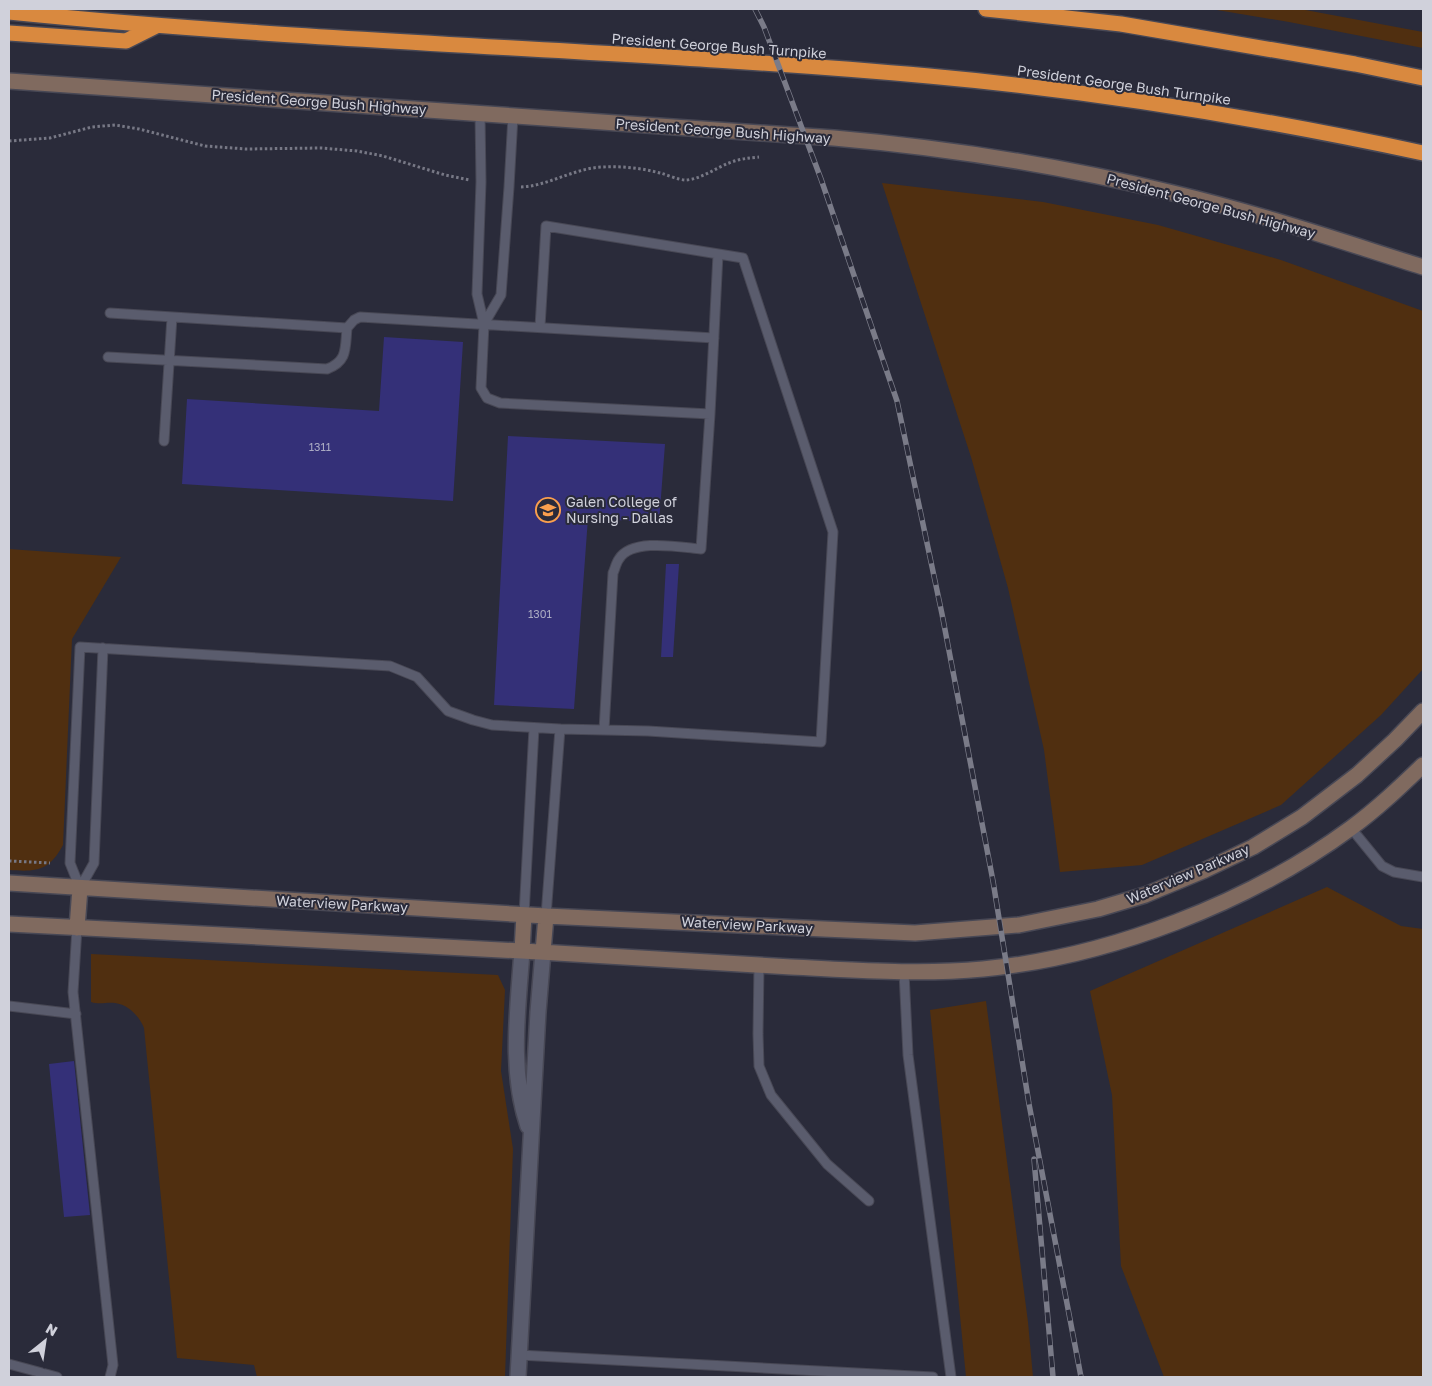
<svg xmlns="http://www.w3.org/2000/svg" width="1432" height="1386" font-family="'Golos Text',sans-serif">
<rect width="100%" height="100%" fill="#2a2b3a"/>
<path fill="#502f10" d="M1211,9H1300L1423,32V48L1289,22Z
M882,183L1043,202L1158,225L1281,260L1423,311V669L1381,715L1281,805L1142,865L1060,872L1044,750L1008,588L971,457Z
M9,549L121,557L72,639L63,845C49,871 37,872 9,870Z
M1327,887L1401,926L1423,929V1377H1164L1121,1266L1112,1095L1090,991Z
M91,954L498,975L505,990L501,1071L513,1149L505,1377H257L254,1365L177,1358L144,1028C139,1016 129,1005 115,1003C106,1002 100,1005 91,1002Z
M986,1001L1028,1322L1033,1377H966L930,1010Z"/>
<path fill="#343078" d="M384,337L463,342L453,501L182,484L187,399L379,411Z
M508,436L665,444L659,523L588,518L574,709L494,705Z
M666,564H679L673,657H661Z
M74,1061L90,1215L64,1217L49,1064Z"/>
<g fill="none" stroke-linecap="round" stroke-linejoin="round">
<defs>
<path id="lane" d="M480,114L481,182L477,294L484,324L481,388L487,398L500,403L710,414L701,549C679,547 632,538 619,559C616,563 615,569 613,573L604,730
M110,313L347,328L354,320L360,317L714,338
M484,324L501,295L509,187L513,116
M108,357L327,369C348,361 345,348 347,328
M710,414L718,254
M164,441L172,317
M1351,828L1382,866L1394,872L1423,877
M80,888L70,863L80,647L390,666L417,677L448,711L473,720L492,725L560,729L648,731L821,742L833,532L743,258L546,226L540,327
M80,888L94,863L103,648
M524,915L534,728
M546,916L560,729
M77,928L73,992L113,1365L110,1377
M759,965L758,1034L759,1066L771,1095L827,1164L869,1201
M904,972L908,1055L951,1377
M9,1006L76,1014
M519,1355L933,1377
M9,1364L57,1377"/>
<path id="street" d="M522,951C518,1009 509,1070 528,1126
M518,1377L538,1012L543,952"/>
<path id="secondary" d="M9,81L834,138C949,148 1062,166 1173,193C1258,213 1340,241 1423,267
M9,883L546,916L824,929L915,933L1019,925L1098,909L1145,895L1205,870L1253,847L1302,817L1357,775L1395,740L1423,711
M9,924C186,934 363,941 540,952C624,957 707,962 791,967C855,970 918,975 983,969C1109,957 1249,903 1351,828C1377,809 1400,787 1423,765
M77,928L80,888
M522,951L524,915
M543,952L546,916"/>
<path id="highway" d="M986,9L1121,24L1355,64L1423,78
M9,12C315,43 623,49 929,76C1095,91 1260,118 1423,153
M9,33L126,41L156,26"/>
</defs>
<use href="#lane" stroke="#484855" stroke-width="11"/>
<use href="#street" stroke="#484855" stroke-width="18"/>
<use href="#secondary" stroke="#484855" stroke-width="18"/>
<use href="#highway" stroke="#484855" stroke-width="18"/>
<path stroke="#777885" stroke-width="3" stroke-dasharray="2.5 2.5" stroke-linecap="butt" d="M9,141L50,138L92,127L115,125L139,129L205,146L246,149L321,148L357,151L383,156L445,175L470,180
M521,187C548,186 574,168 603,167C622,166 641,168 660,173C668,175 678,180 686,180C701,179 716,168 729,163C739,159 748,158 759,157
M9,861L50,863"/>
<use href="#lane" stroke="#5a5c6d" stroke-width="9"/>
<use href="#street" stroke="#5a5c6d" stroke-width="15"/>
<use href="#secondary" stroke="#806a5f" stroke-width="15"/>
<use href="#highway" stroke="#d9893f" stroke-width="15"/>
<defs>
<path id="rail" d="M755,9L764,27L821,179L897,401L942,614L993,881L1029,1104L1081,1377
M1034,1159L1053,1377"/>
</defs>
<use href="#rail" stroke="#7a7b88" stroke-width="5.5"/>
<use href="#rail" stroke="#2a2b3a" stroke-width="4" stroke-dasharray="11" stroke-linecap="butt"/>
</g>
<defs>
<symbol id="university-ring" viewBox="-11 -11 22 22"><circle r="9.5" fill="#2a2b3a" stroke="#fa9f4e" stroke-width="1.5"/><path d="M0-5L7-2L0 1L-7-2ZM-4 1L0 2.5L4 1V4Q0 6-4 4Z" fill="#fa9f4e"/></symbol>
</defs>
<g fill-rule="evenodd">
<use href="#university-ring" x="534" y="496" width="28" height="28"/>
</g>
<g text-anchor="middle" stroke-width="4" stroke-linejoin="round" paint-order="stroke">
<g font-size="11" fill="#a9a9c2">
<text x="320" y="451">1311</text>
<text x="540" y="618">1301</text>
</g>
<g font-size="14" fill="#d0d1db" stroke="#2a2b3a">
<text transform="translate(719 46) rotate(4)" y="5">President George Bush Turnpike</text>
<text transform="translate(1124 85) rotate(8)" y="5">President George Bush Turnpike</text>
<text transform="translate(319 102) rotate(4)" y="5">President George Bush Highway</text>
<text transform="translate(723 131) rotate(4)" y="5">President George Bush Highway</text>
<text transform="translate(1211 206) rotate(15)" y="5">President George Bush Highway</text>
<text transform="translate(1188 874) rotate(-23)" y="5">Waterview Parkway</text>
<text transform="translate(342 904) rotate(3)" y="5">Waterview Parkway</text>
<text transform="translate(747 925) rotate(3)" y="5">Waterview Parkway</text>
</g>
<g font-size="14" fill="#d0d1db" stroke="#2a2b3a" text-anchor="start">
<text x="566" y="507">Galen College of<tspan x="566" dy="16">Nursing - Dallas</tspan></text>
</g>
</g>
<rect width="1432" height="1386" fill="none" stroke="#d0d1db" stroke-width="20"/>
<g transform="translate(45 1341) rotate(30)" stroke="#2a2b3a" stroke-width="4" paint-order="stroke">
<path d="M0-4L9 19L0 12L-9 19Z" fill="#d0d1db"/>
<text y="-8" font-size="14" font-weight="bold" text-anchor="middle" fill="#d0d1db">N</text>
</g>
</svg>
